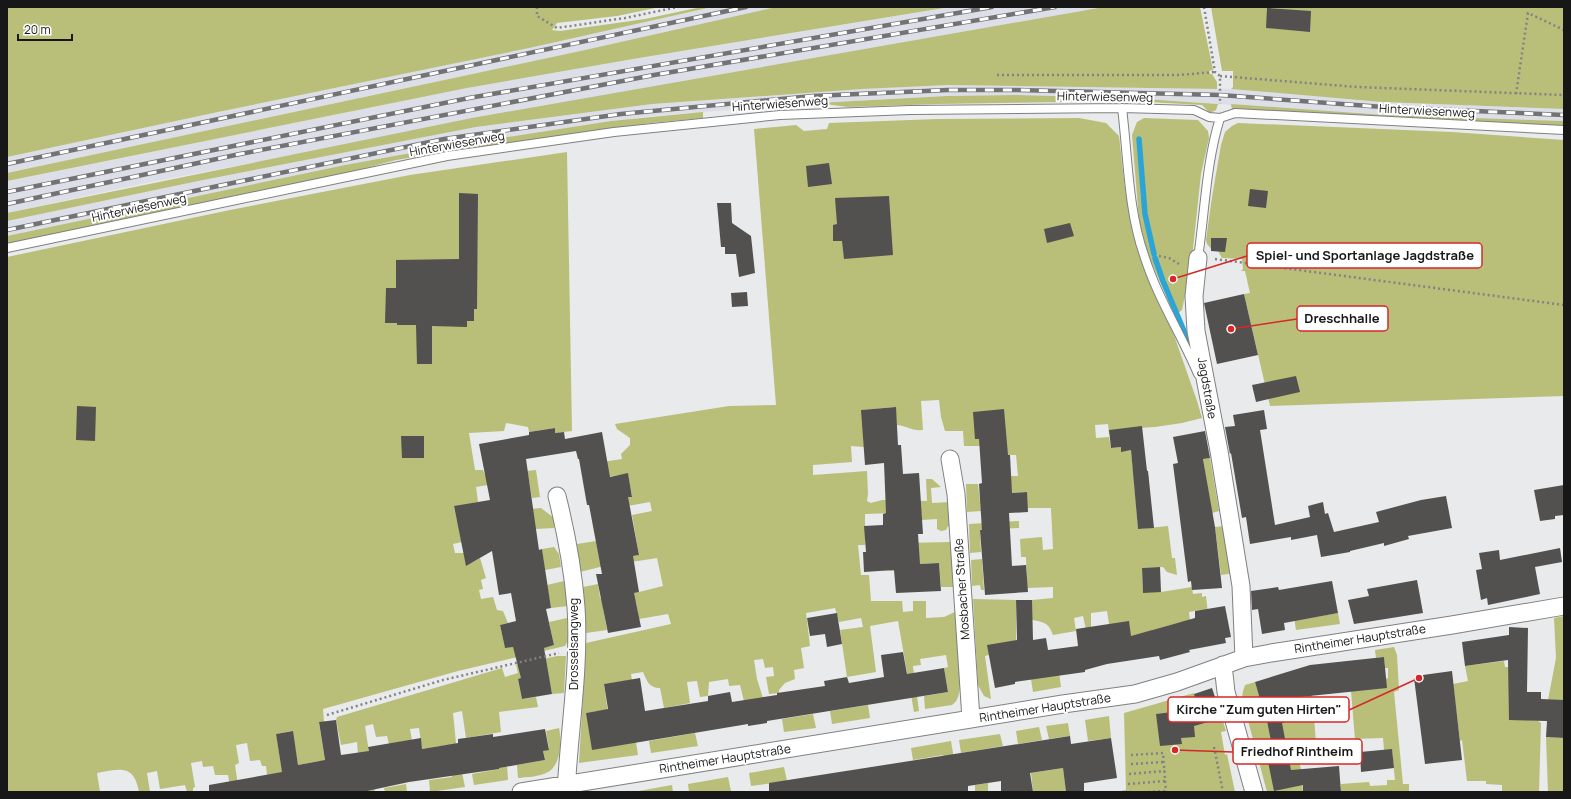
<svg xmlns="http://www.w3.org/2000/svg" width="1571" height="799" font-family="Manrope,sans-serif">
<rect width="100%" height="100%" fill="#e9eaec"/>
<path fill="#dcdfe8" d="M712,7H776L585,50L7,173V157Z
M950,7H1104L649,87L141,184L7,213V181L467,88L633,59Z
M948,85L1231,89L1382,102L1564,109V121L1384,115L1130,98L1016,95L947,96L817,103L652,116L611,121L449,146L345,165L7,236V221L203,180L476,127L652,104L862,89Z"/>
<path fill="#b9be79" d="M7,7H660L617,16L557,23L552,30L560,31L645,19L701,7H712L529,48L218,112L7,157Z
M776,7H950L633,59L467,88L7,181V173L585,50Z
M1104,7H1200L1213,70L1209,71L1210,74H1212L1217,82V89L948,85L862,89L652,104L476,127L203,180L7,221V213L472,118Z
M1211,7H1564V109L1382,102L1231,89L1233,87V71H1222Z
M1016,95L1130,98L1218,104L1216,110L1210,113L1202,105L1130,101L938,104L848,107L817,103L947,96Z
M1231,104L1384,115L1564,121V126L1364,117L1232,110Z
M703,112V118L651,123L447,152L396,160L347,173L7,244V236L345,165L449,146L611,121Z
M1079,118L1106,123L1119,136L1125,188L1134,236L1163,309L1175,338L1197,401L1202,418L1182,423L1155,427L1121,429L1116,433L1109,434L1108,424L1095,425L1096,438L1109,437L1111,448L1121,447V451L1131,450L1133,470L1147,469L1149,479L1134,481L1138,529L1168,526L1172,558H1175L1177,575L1167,572L1163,567L1142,568L1143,592H1161L1192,587L1193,594L1202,593V597L1206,596L1208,614L1202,615L1200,610L1189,612L1190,622H1181L1152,630L1154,636L1132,640L1109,624L1107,611L1091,613V634H1087L1083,616L1074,618L1076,631L1053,635C1049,623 1044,622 1032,620V600L1053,598V587L1027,588L1026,557H1021L1020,539L1042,537L1043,550L1053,549L1051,508H1027V492L1010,493L1009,482L1011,481V476H1018L1016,455H1003L1002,446H964L963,431H945L941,417L939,400L921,401L923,430C911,431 908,426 897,425L895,407L862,410L864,447L851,446L852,462L813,465V475L867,471L868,494L867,501L871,503L882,500L927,501L926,479H932L941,487L931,488L932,503L950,502L951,526H948L946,530L941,531L937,529V519L922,520L921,512L865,514V545H858L861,575H869L871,601H902L903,612L913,611V601H926V618L944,617L957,611L960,685C959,693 959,700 952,705L925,709L924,696L948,692L944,668L948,667L946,655L920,659L921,665L913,666L919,711L914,712L898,621L870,626L876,672L847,677L840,630L863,627L861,618L839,622L835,608L806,613L810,646L801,648L804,668L794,670L795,679L785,683L779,690V693L769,694L766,677L774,676L773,667L765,668L763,659L754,660L757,679L763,698L744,701L740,685L729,686L728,679L709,682L708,696L700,697L697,681L687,682L690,703L664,708L660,688C649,688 647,681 643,672L631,674L632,680L604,684L608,714L598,711L586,713L636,742L638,755L579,763L586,643L671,624L668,614L639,619L636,602L603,608L607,630L586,633L583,587L598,584L600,598L639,592L663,586L657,558L600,567L580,572L577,544L596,541L600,562L639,555L632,515L652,511L650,502L616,508L615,499L632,496L628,474L605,477L602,462L622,459L621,454L630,445V438L617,429L615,424L729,406L776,405L754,129L796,125L804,131L827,129L829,123L938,119Z
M1144,118L1198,120L1208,131L1209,138L1201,174L1191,267L1182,310L1177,314L1172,310L1148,254L1139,220L1132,135L1137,122Z
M1238,123L1452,132L1564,140V396L1270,406L1244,294L1250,293L1245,271H1241L1243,269L1242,259L1222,258L1218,251H1213L1207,244L1206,240L1212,197L1221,145L1225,132L1232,126Z
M567,152L572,431L555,433V428L529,432L528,427L506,423L504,431L469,433L475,470H483L485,475L536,470L540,497L532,498L528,475L488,485L476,487L478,502L454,507L462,542L453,544L455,553H464L471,563L480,558L486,578L481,580L483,589L479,590L481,599L493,597L497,610L503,611L508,623L500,625L505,648L513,647L516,655L554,645L549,622L567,618L568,641L565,646L458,671L323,709L324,722L319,723L330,792L319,761L298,765L292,731L276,734L285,789L267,775L266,766H262L260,760L250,761L247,743L236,745L239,763L235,765L239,792H231L228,775H215L213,766L203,767L202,761L191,763L195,787L193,788V792H187L185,785L160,789L157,771L147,773L150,792H139C134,764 120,769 97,773L100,792H7V257L230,210L410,175Z
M1210,458L1219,511L1212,513L1203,459Z
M966,484H978L981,511L967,512Z
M541,508L554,518V528L536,529L501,512Z
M1019,521V528L980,530L981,552L970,553L969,524Z
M1225,526L1234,573L1221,575L1215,527Z
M951,542L954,587H941L939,563L920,564L894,571L883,570L902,543Z
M554,547L559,554L561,567L545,570L542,549Z
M982,559L984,590H981L980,585L972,586L971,560Z
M564,581L568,606L551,608L547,585Z
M1291,597L1303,619L1338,613L1340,624L1296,630Z
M973,599L1016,600V638L1020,663L989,655L985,656L991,699L984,696L978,685Z
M1564,616V700H1548L1556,658L1554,618Z
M1394,647L1397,655L1399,690L1394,692L1403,784H1409V792H1341V784L1369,782L1370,786L1387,785V780H1395L1392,750H1384L1383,738L1355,739L1351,691L1388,678V668H1385L1384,657L1376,658L1375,650Z
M1056,651L1061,687L1033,692L1031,679Z
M557,656H566L564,693L552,694L548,673L518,679L522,699L536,697L538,707L499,712L501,732L466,738L462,711L453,713L456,743L465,787L430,792L429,780L452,777L447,745L422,749L419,728L410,729L418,776L389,744L387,736L376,737L373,724L365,726L375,792H361L357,742L341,745L336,720L337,717L502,668L505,677L518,673L516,665Z
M1504,661L1505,667H1508L1523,720L1538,721L1541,723L1539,792H1502V785L1486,784V781H1467L1462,740L1460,741L1453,684L1468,681L1465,666Z
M1255,682L1262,706H1264L1268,725L1284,723L1281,710L1291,706L1290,698L1312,691L1317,756L1298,758L1301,769L1303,792H1267L1242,698L1243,691L1245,685Z
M1194,693L1198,706L1222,718L1226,731L1221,732L1225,755L1227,754L1235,792H1115L1126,790L1124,713Z
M868,705L870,718L832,724L830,711Z
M813,714L816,728L784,732L782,719Z
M1109,716L1111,738L1088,741L1085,720Z
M1068,723L1070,736L1049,739L1046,726Z
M1039,727L1042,740L1018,744L1016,731Z
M559,728C562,742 561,767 546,773C538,777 527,777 518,778L517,765L545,760L543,751L549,749L546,731Z
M695,733L698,746L651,753L649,741Z
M1000,734L1003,746L961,753L959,740Z
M1546,737L1564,738V792H1548Z
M951,741L959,789L949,792L943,755L913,760L911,748Z
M496,751L507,765L508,780L474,785L472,774L499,769Z
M784,767L787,781L751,786L749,773Z
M1063,768L1066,792H1033L1031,773Z
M728,777L731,791L689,792L688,784Z
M988,783V792H975V785Z
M406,784L407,792H385L384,788Z
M672,785L673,792H633Z"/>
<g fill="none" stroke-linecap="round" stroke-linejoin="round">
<path stroke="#2ba4d8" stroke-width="5.5" d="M1139,139L1145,214L1154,254
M1155,258L1163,281L1192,350"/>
</g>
<path fill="#52514f" d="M1267,8L1311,11L1310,32L1266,28Z
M829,163L832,184L808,187L806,166Z
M1250,189L1268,191L1266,208L1248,206Z
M459,193L478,194L477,309H474V321H467V327L432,326V364H417L416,325H397V323H385L386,288H396V260L459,259Z
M889,196L893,255L844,259L842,241H833V225L837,224L835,198Z
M717,203H731L732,223L751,236L755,273L739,277L736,254H725V247H721Z
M1070,223L1074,236L1047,243L1044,229Z
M1211,238H1227L1225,252L1211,251Z
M747,292L748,306L732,307L731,293Z
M1244,294L1258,355L1217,364L1204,303Z
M1296,376L1300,392L1256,402L1252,385Z
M77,406L96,407L95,441L76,440Z
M896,407L898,445H901L903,474L919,473L923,534H918L920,564L939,563L941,591L896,593L894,570L864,572L863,552H866L864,526L883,525V514L886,513L884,463L865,465L861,410Z
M1004,409L1008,455H1010L1012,493L1027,492L1028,512L1009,513L1012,566L1026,565L1028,592L985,595L980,530H982L979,484L982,483L979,439H975L973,412Z
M1264,410L1267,429L1260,430L1275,525L1310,517L1308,506L1323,502L1325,514L1328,513L1334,532L1379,522L1376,512L1421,500L1446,496L1452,528L1408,536L1409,539L1384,546V543L1350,551V552L1321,557L1317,535L1291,540V537L1250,544L1246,517L1242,518L1231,453L1230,454L1225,427L1235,426L1233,415Z
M1142,426L1147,471H1148L1154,528L1138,529L1131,450L1121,452V447L1111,448L1109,430Z
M555,428V433L564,432L565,439L602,432L610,477L628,473L632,497H628L639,555L633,556L639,592L634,593L641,627L608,633L596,574H602L589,505H587L579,459H578L576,451L526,459L539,550L542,549L551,608L546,609L554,645L544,648L552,694L522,699L518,679L521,678L513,647L505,648L500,625L516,621L511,593L499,595L492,551L466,566L454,506L490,500L479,444L529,435V432Z
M1205,431L1210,458L1203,459L1215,527L1222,588L1192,590L1191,581L1188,582L1173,464L1178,463L1173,437Z
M401,436H424V458H402Z
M1564,485V515L1555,516V519L1540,521L1534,490Z
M1560,548L1562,562L1535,567L1540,594L1488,605L1487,598L1481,600L1476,570L1482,569L1479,553L1499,550L1500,560Z
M1160,567L1161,592L1143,593L1142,568Z
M1417,580L1423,613L1354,624L1348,600L1369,596L1367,589Z
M1332,581L1338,613L1284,623L1285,630L1262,634L1258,609L1252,610L1251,591L1278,587L1279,590Z
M1016,600H1032L1033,640L1046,638L1048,650L1078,646L1076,629L1129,621L1131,636L1195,618V611L1225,606L1231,637L1225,638L1226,643L1189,650L1190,652L1160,660L1159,656L1107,664L1085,670V672L1015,682V684L995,688L987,645L1017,640Z
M837,613L842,644L827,647L825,634L810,636L807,618Z
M1509,627L1528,628L1527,692H1541V699L1564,700V738L1546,737L1547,721L1509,720L1508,660L1465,666L1462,642L1509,635Z
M903,652L907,674L944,668L948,692L767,721V723L748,726V724L592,750L586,713L608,709L604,684L640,678L645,711L708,701V696L730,692L732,702L777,695V693L825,686L824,681L847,677L849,683L884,677L881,655Z
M1384,657L1387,688L1290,698L1291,706L1281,710L1284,723H1282L1291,770L1339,766L1341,792H1303V785L1274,791L1264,742L1271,741L1264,706H1262L1255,682L1310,665Z
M1452,671L1462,760L1425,764L1414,678L1423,677V675Z
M1212,688L1222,718L1194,726L1195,737L1181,738L1182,744L1160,746L1156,714L1198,709L1194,694Z
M336,720L341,755L369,751L368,747L421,738L422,749L458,743V739L493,734V737L545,729L549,750L543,751L545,760L499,768V769L409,782L367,791V792H209V785L282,772L276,734L293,731L298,765L325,760L319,722Z
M1070,736L1071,744L1111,738L1117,778L1084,783V792H1066L1063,768L1030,773L1033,792H1001V781L968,786V792H769V783Z
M1392,749L1394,768L1361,772L1360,752Z"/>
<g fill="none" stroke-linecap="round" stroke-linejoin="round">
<defs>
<path id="service" d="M1122,108C1128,156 1128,210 1144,255C1157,297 1181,334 1198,374
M7,248L447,156L614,132L780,115L910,110L1122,108L1194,110L1209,117L1220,118L1235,113L1564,130
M1198,258C1205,211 1206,163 1220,118"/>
<path id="minor" d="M1198,258L1194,296L1196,331L1219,451L1241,586L1244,658
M950,459L956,494L971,719
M557,496C566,532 573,570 576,607C580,667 569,732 566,792
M1223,665L1226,692L1254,792
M521,792L1063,704L1135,694L1177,682L1244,658L1271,653L1452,625L1564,606"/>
</defs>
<use href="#service" stroke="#7f8082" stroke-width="10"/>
<use href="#minor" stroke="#7f8082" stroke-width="19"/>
<path stroke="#838385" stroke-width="2.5" stroke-dasharray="2 3" stroke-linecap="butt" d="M537,7V16L557,28L625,18L678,7
M1204,7L1215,72L1220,76V104
M997,75H1179L1215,72
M1220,76L1357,87L1564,95
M1516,94L1528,13L1564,30
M1159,256L1169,258L1179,264
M1215,259L1564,305
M327,715L443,680L559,653
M1214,747L1223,792
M1131,755L1163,753L1166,792
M1131,764L1164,762
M1129,774L1165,771
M1128,784L1165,781
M1148,792L1166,791"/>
<use href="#service" stroke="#fff" stroke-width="8"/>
<use href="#minor" stroke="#fff" stroke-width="17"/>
<defs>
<path id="rail" d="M7,164L746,7
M7,192L469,98L992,7
M7,204L240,154L654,75L1055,7
M7,230L444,139L621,114L813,96L948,90H1017L1220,95L1383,107L1564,115"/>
</defs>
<use href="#rail" stroke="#737375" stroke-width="4.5"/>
<use href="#rail" stroke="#fff" stroke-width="3" stroke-dasharray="9" stroke-linecap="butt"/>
</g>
<g text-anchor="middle" stroke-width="4" stroke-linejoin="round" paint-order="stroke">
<g font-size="12" fill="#171718" stroke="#fff">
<text transform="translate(1105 97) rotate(1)" y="4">Hinterwiesenweg</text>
<text transform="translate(780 104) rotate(-4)" y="4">Hinterwiesenweg</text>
<text transform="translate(1427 111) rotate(3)" y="4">Hinterwiesenweg</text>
<text transform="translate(457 144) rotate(-10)" y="4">Hinterwiesenweg</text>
<text transform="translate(139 208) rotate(-12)" y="4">Hinterwiesenweg</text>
<text transform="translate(1207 388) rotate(80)" y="4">Jagdstraße</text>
<text transform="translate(962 589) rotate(-94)" y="4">Mosbacher Straße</text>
<text transform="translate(1360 639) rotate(-9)" y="4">Rintheimer Hauptstraße</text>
<text transform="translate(574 644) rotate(-90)" y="4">Drosselsangweg</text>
<text transform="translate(1045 708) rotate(-9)" y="4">Rintheimer Hauptstraße</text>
<text transform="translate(725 759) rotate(-9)" y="4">Rintheimer Hauptstraße</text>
</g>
</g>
<path fill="none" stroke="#d62828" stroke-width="1.5" d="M1173 279L1247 256M1231 329L1297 319M1419 678L1349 710M1175 750L1233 752"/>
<g fill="#d62828" stroke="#fff" stroke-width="1.5">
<circle cx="1173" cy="279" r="4"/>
<circle cx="1231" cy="329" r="4"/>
<circle cx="1419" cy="678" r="4"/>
<circle cx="1175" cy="750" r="4"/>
</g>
<g fill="#fff" stroke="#d62828" stroke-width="1.5">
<rect x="1247" y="243" width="235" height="25" rx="4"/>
<rect x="1297" y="306" width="91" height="25" rx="4"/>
<rect x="1168" y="697" width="181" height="25" rx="4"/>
<rect x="1233" y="739" width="129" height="25" rx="4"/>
</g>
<g font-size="13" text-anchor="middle" font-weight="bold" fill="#171718">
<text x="1365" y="260">Spiel- und Sportanlage Jagdstraße</text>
<text x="1342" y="323">Dreschhalle</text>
<text x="1259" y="714">Kirche "Zum guten Hirten"</text>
<text x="1297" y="756">Friedhof Rintheim</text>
</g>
<rect width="1571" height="799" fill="none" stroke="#171718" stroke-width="16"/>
<path d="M18 34v6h54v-6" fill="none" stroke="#171718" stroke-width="2"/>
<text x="24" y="34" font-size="12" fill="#171718" stroke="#ffffff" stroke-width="3" paint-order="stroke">20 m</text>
</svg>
